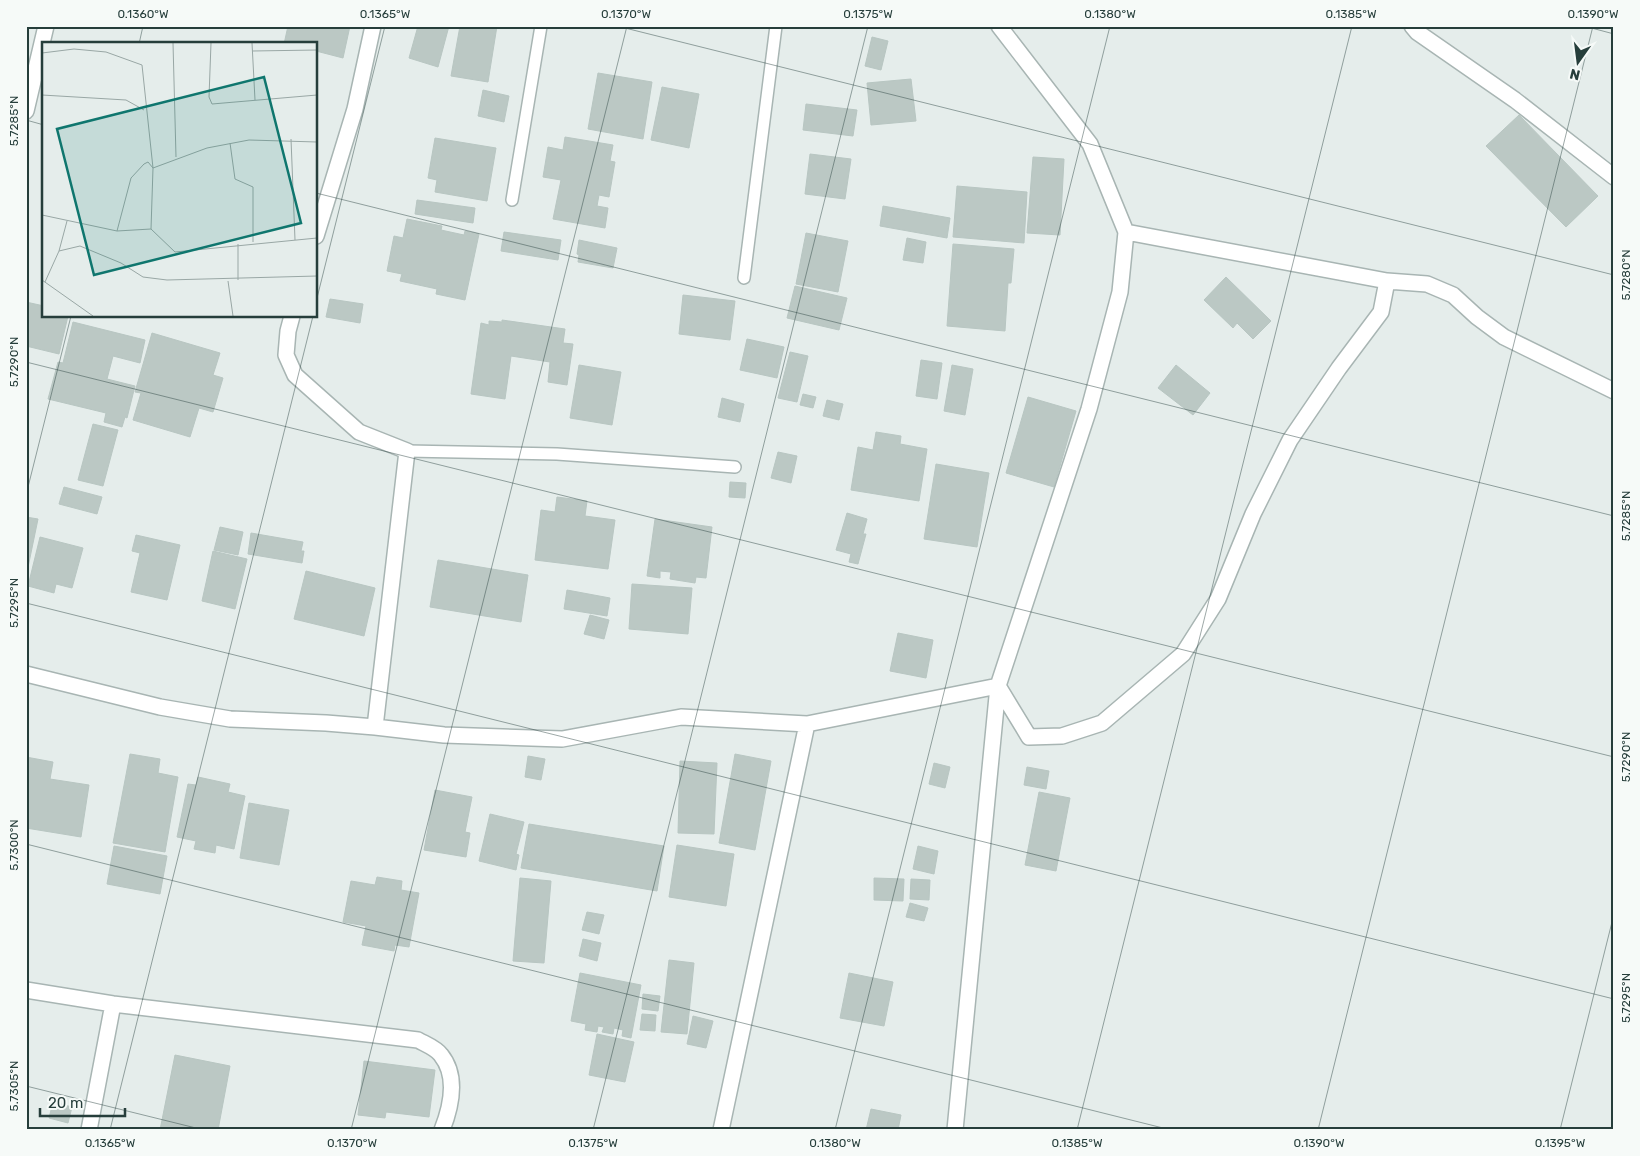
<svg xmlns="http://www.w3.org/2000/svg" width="1640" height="1156" font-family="Rubik,sans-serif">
<rect width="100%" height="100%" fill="#e5edeb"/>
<path fill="#bbc8c4" stroke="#b8c6c2" d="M288,26H350L343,58L316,51V44H284Z
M418,26H449L438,67L409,58Z
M460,26H497L488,82L451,76Z
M872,37L888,41L881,70L865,66Z
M598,73L652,82L643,139L588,129Z
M911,79L916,121L871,125L867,83Z
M662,87L699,94L689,148L651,140Z
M483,90L509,96L504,122L478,116Z
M806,104L857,110L853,136L803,130Z
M1519,115L1598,196L1566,227L1486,146Z
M565,137L613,145L610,161L615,162L609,197L599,195L597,206L608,208L605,228L553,219L561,180L543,177L548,147L563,150Z
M435,138L496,148L487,201L435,192L437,180L428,178Z
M810,154L851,159L845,199L805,194Z
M1033,157L1064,159L1060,235L1027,233Z
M957,186L1027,192L1024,243L953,237Z
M417,200L475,208L473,223L415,214Z
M883,206L950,218L947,238L880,226Z
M407,219L442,226L441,230L464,235L465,231L479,234L465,300L436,294L437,289L400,281L402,274L387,271L394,236L403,238Z
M504,232L561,240L558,260L501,251Z
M806,233L848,241L838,292L796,284Z
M907,238L926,242L923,263L903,260Z
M579,240L617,248L613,268L578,262L579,255L577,254Z
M953,244L1014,249L1011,283H1008L1005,331L947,326Z
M1226,277L1271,321L1253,339L1237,323L1233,328L1204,300Z
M795,286L847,298L839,330L787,318Z
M683,295L735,301L730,340L679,334Z
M330,299L363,304L360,323L326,317Z
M26,302L44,306V316H68L59,354L26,346Z
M502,320L565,329L563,343L573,344L567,385L548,382L550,362L511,356L505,399L471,394L481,323L489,325V321L502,322Z
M73,322L145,340L140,363L113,356L107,379L135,386L127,418L125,417L122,427L104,422L106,413L48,399L58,362L63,363Z
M152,333L220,353L213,375L223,378L213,412L199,408L190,437L133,420L141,393L135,392Z
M747,339L784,347L777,378L740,370Z
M790,352L808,356L797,402L778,398Z
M921,360L942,363L937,399L916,396Z
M579,365L621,372L612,425L570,418Z
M952,365L973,369L965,415L944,411Z
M1176,365L1210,393L1193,415L1158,388Z
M803,394L816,397L813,408L800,405Z
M1028,397L1076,411L1054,487L1006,473Z
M722,398L744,404L740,422L718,417Z
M827,400L843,404L839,420L823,416Z
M93,424L118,430L103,486L78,480Z
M876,432L901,436L900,444L927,449L919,501L851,490L858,447L873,450Z
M778,452L797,456L791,483L771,478Z
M936,464L989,473L977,547L924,539Z
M730,482L746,483L745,498L729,497Z
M64,487L102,497L97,514L59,504Z
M557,497L587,501L585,516L615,520L608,569L535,560L541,510L555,512Z
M847,513L867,519L863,534H866L858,564L849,562L851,554L836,550Z
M26,517L38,519L26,577Z
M655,519L712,527L706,578L696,577L695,583L670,579L671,572L660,571V578L647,576Z
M220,527L243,532L238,555L214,550Z
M251,533L303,542L301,551H304L302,563L248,554Z
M136,535L180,545L167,600L131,592L140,553L132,551Z
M40,537L83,548L72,588L56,584L54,593L28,586Z
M213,551L247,559L235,609L202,601Z
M438,560L528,575L521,622L430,607Z
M306,571L375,588L364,636L294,619Z
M632,584L692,588L688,634L629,629Z
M567,590L610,598L607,616L564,609Z
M590,615L609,620L604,639L584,634Z
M898,633L933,640L926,678L890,671Z
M130,754L160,759L158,773L178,777L165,852L113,843Z
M735,754L771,761L755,850L719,843Z
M528,756L545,759L541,780L525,777Z
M26,757L53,762L50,779L89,785L81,837L26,828Z
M680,761L717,763L714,834L678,833Z
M934,763L950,767L945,788L929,784Z
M1027,767L1049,771L1046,789L1024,785Z
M198,777L230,784L228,792L245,796L234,849L216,845L215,853L194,849L196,841L177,837L188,784L196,785Z
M435,790L472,797L465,832L470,833L466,857L424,850Z
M1039,792L1070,798L1056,871L1025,865Z
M249,803L289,810L279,865L240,858Z
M490,814L524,822L516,854L519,855L516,870L479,861Z
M529,824L664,846L657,891L521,868Z
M677,845L734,854L726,906L669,897Z
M114,846L167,856L160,894L107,884Z
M918,846L938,851L934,874L913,869Z
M377,877L402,881L401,890L419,893L409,947L395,945L394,951L362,945L366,926L343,922L351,881L375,885Z
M520,878L551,881L544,963L513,961Z
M874,878L904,879L903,901L874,900Z
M911,879L930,880L929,900L910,899Z
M910,903L928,908L924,921L906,917Z
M587,912L604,915L599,934L582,930Z
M583,939L601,943L597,961L579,956Z
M669,960L694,963L687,1034L661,1032Z
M580,973L641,985L631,1038L622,1036L623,1030L614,1028L613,1034L602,1032L604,1027L598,1026L597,1032L585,1030L586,1024L571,1021Z
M849,973L893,982L884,1026L840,1018Z
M643,994L660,996L658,1011L642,1009Z
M642,1014L656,1015L655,1031L640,1030Z
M693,1016L713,1021L706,1048L687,1044Z
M597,1034L634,1042L625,1082L589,1075Z
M175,1055L230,1066L218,1130H160Z
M364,1061L435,1070L429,1117L386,1112L385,1118L358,1115Z
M53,1102L72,1107L68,1123L49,1118Z
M871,1109L901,1115L898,1130H866Z"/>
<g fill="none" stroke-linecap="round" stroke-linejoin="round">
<defs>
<path id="lane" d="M512,200L541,26
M744,278L776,26
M407,451L557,454L735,467"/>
<path id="street" d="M1412,26L1417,32L1515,100L1614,177
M26,111L46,26
M316,236L355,109L373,26
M1387,281L1427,284L1453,295L1477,317L1504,337L1614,391
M292,316L288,331L286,355L295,375L359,432L407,451L375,727
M26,674L160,707L230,719L326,723L375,727L444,735L562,739L681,717L807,724L998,686L1029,737L1062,736L1102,723L1183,654L1218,599L1253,514L1290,440L1339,368L1381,312L1387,281L1126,232
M26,990L113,1004L418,1040C425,1044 436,1048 441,1055C458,1076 451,1107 442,1130
M89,1130L113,1004
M721,1130L807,724
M955,1130L998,686L1089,409L1120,292L1126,232L1090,144L999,26"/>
</defs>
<use href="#lane" stroke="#a8b5b3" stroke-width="14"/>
<use href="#street" stroke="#a8b5b3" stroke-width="18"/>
<use href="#lane" stroke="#fff" stroke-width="11"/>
<use href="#street" stroke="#fff" stroke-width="15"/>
</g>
<path fill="none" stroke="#263e3b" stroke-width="1" stroke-opacity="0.45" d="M617,26L1614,275M1584,26L1614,34M139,44L143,26M26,120L44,125M316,193L1614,516M316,302L385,26M26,362L1614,757M26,495L71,316M26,603L1614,999M26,844L1171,1130M26,1086L204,1130M110,1130L313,316M351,1130L627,26M593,1130L868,26M835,1130L1110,26M1077,1130L1352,26M1318,1130L1593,26M1560,1130L1614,914"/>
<g transform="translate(42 42)">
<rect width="275" height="275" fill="#e5edeb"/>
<path fill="none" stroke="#99a7a5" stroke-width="1" d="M131,1L134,115M169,1L167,55L170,62L275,53M210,1L213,58M210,9L275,8M0,11L32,7L64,10L100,23L111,126L109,187L133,210L275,196M0,53L84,58L102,68M249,97L253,198M188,101L193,137L211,145V200M0,173L75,189M109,187L75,189L89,136L102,122L106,120L111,126L165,106L207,98L275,100M196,202V238M17,209L38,204L79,221L101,235L125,238L275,234M0,238L51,274M186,239L191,274M3,240L17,209L25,179"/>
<path fill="#0f766e" fill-opacity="0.15" stroke="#0f766e" stroke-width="2.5" d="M222,35L259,181L52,233L15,87Z"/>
<rect width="275" height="275" fill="none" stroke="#263e3b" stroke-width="2.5"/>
</g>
<rect width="1640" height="1156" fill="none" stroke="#f6faf8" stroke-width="55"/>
<g transform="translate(1578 62) rotate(194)" stroke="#f6faf8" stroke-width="4" paint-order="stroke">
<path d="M0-4L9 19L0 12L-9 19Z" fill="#263e3b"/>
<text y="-8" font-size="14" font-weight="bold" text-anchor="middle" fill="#263e3b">N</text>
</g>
<path d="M40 1108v8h85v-8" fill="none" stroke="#263e3b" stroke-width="2.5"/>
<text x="48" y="1108" font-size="15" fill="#263e3b" stroke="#f6faf8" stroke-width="4" paint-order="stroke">20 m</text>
<rect x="28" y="28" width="1584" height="1100" fill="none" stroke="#263e3b" stroke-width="2"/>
<g font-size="12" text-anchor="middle" fill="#263e3b">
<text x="143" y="18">0.1360°W</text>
<text x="385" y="18">0.1365°W</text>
<text x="626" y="18">0.1370°W</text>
<text x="868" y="18">0.1375°W</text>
<text x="1110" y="18">0.1380°W</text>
<text x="1351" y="18">0.1385°W</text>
<text x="1593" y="18">0.1390°W</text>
<text transform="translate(14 121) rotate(-90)" y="4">5.7285°N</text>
<text transform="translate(1626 275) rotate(-90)" y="4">5.7280°N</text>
<text transform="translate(14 362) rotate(-90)" y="4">5.7290°N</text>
<text transform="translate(1626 516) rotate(-90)" y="4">5.7285°N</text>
<text transform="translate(14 603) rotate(-90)" y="4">5.7295°N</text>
<text transform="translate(1626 757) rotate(-90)" y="4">5.7290°N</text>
<text transform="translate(14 845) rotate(-90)" y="4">5.7300°N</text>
<text transform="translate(1626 998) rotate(-90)" y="4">5.7295°N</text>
<text transform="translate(14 1086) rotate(-90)" y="4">5.7305°N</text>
<text x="110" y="1147">0.1365°W</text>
<text x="352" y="1147">0.1370°W</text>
<text x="593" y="1147">0.1375°W</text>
<text x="835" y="1147">0.1380°W</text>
<text x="1077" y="1147">0.1385°W</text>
<text x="1319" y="1147">0.1390°W</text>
<text x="1560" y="1147">0.1395°W</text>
</g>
</svg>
